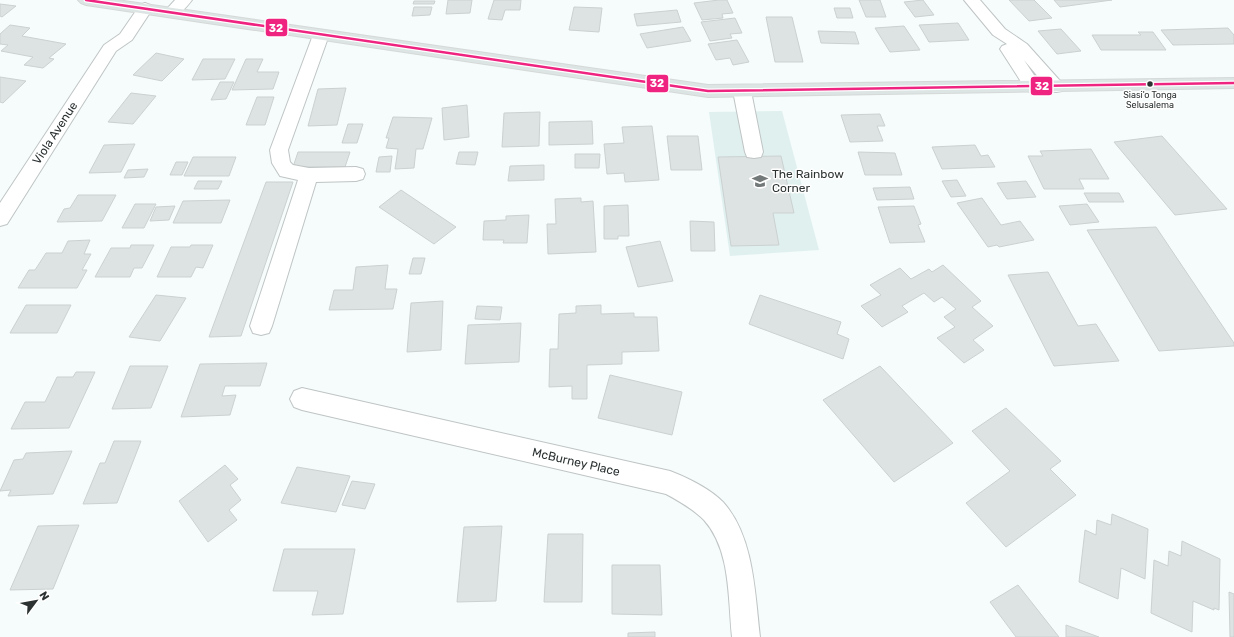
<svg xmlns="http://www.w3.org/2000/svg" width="1234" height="637" font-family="Rubik,sans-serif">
<rect width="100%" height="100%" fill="#f5fcfb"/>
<path fill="#e0f0ef" d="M782,111L819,250L730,256L709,112Z"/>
<path fill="#dde3e2" stroke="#cbd1d1" d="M448,0H472L470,13L446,14Z
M494,0H521L520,10H505L502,20L488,19Z
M719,0H727L733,13L722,14L723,18L702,20L694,3Z
M859,0H880L886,17H866Z
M923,0L934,15L915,17L904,2Z
M1009,0H1034L1052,18L1029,21Z
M1054,0H1112L1060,7Z
M414,1H435L434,4H413Z
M0,4L16,6L2,17L0,16Z
M414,7H432L430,15L412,16Z
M574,7L602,8L599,32L569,30Z
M834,8H850L853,18H837Z
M677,10L681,22L637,26L634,14Z
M766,17H792L803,62H775Z
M735,18L742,33L730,34L732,38L710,41L701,22Z
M958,23L969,40L929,42L919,25Z
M10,25L30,28L22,36L66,44L49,58L54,59L43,68L24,65L33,57L1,51L8,45L0,44V34Z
M904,26L920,50L890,52L875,28Z
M683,27L691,41L647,48L640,34Z
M1228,28L1234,35V44L1173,45L1161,30Z
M1061,29L1081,51L1057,54L1038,31Z
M818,31L855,32L859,44L821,43Z
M1138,32H1153L1166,50H1101L1092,35H1141Z
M737,40L749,62L733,65L730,58L716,60L708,44Z
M156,53L184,59L162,81L133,75Z
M203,59H235L225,79L192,80Z
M246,59H263L257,72H279L273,89L232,90Z
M0,77L26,81L3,103L0,102Z
M220,82H234L226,99L211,100Z
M346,88L337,125L308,126L318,89Z
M131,93L156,96L133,124L108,122Z
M257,97H274L265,125H246Z
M467,105L469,137L444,140L442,108Z
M540,112L539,146L502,147L504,113Z
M880,114L885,126H877L883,141L850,142L841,115Z
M393,117L432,118L423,149H416L414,168L395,169L398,149L386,148L389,138H386Z
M592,121L593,144L549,145V122Z
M348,124H363L357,143H342Z
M652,126L659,180L625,182L624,173L607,174L604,144L624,143L622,127Z
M667,136H698L702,170H671Z
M1162,136L1227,209L1175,215L1114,142Z
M135,144L121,172L89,173L104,145Z
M975,145L981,156L988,155L995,167L942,169L932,147Z
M1091,149L1109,179H1079L1084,189H1044L1028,156H1043L1040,151Z
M298,152H350L345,167H293Z
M459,152H478L475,165L456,164Z
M858,152L895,153L902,175H865Z
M575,154H600L599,168H575Z
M392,156L390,172H376L379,157Z
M781,156L794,213H773L779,245L731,246L718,157Z
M193,157H236L229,176H184Z
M176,162H188L182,175H170Z
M544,165V180L508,181L510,166Z
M148,169L144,177L124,178L128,170Z
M957,180L966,196L951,197L942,181Z
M198,181H222L218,189H194Z
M1026,181L1036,197L1007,199L997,183Z
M266,182H293L241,336L209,337Z
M910,187L914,199L877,200L873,188Z
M401,190L456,227L434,244L379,207Z
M1084,193H1119L1124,202H1089Z
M78,195H116L102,221L57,222L64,209L70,208Z
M581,198V202L593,201L596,252L548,254L547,224H556L555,199Z
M982,198L1001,225L1020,221L1034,240L999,247L997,245L988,247L957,203Z
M230,200L221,223H173L183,201Z
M135,204H156L144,228H122Z
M1087,204L1099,222L1070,225L1059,206Z
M628,205L629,236H618V239H604V206Z
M175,206L169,220L150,221L156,207Z
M914,206L921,224L918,225L925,242L890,243L878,207Z
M529,215L527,243H503L504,240H483L484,221L506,220V216Z
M690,221L714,222L715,251H691Z
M1156,227L1234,343V346L1159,351L1087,230Z
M90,240L84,254H91L82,270H87L77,288H18L29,270H35L46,253H62L68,241Z
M660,241L673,281L638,287L626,247Z
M131,245H154L142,268H134L130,277H95L111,248H130Z
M191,245H213L203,268L196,267L191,277H157L171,247H190Z
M413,258H425L421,274H409Z
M388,265L385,289H397L393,309L329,310L334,290H353L356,267Z
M943,265L981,301L972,307L993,326L973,340L984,350L964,363L937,338L955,327L944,317L956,309L942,297L934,302L924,293L902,306L908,312L882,327L861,306L881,295L870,285L900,268L911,279L929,269L932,272Z
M1048,272L1078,326L1096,324L1119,361L1054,366L1008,275Z
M156,295L186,298L160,341L129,337Z
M760,295L841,322L837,334L849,339L843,359L749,324Z
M443,301L441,350L407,352L411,303Z
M26,305H71L57,333H10Z
M601,305V314L634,313V317H657L659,351L622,352V364L587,365V399H572V386L549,387L550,349H558L559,314L576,313V306Z
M477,306L502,307L500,320L475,319Z
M521,323L519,362L465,364L468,325Z
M267,363L260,386H225L222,396L236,395L230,415L181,417L200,364Z
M130,366H168L151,408L112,409Z
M880,366L953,443L894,482L823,400Z
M76,372H95L69,428L11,429L25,402H45L57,377H73Z
M610,375L682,392L672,435L598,418Z
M1006,408L1061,461L1050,469L1076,495L1006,547L966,503L1010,471L972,431Z
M114,441H141L117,503L83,504L100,463H105Z
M72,451L53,494L8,496L11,490L0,491L14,460L23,459L26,453Z
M225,465L238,479L230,485L241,500L229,510L237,520L208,542L179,501Z
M297,467L350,476L336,512L281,503Z
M352,481L375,484L365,509L342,505Z
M1112,514L1148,529L1145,579L1121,568L1118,599L1079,582L1085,530L1096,535L1097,520L1111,525Z
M79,525L53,589L10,590L38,526Z
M502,526L496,601L457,602L464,527Z
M548,534H583L582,602H544Z
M1182,541L1220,559L1219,610L1214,608V610L1193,601L1192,632L1151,613L1154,560L1168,566L1169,551L1181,556Z
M284,549H355L343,614L312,615L318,591H273Z
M612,565H660L662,615L612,614Z
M1018,585L1059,637H1016L990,602Z
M1229,592L1234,594V637H1230Z
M1066,625L1099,637H1066Z
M655,632V637H628V633Z"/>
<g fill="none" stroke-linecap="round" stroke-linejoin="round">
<defs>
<path id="minor" d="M175,0H192C185,9 178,18 167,15L164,12Z
M964,0H980L1005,29L1027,44L1062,83L1065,87L1062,91L1056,92L1050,91L1024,60L1042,87L1039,91L1033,92L1027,91L1000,49L1002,46L1007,44L993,35Z
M145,3L150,5L153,8L132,40L116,51L7,224L0,226V203L104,45L120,34L140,5Z
M321,30L327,32L329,35L288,150L290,162L293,165L309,168L356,167L363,169L365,174L363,179L356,181L316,182L272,326L269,333L261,335L253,333L250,326L298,180L280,176L272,163L270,150L313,35L315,32Z
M742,85L748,87L751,91L763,152L761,157L754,158L747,157L745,152L733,91L736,87Z
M302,388L670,471C688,478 709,488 723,502C754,536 755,594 760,637H732C728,599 731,550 704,520C693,509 679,501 666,494L302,410L294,407L290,399L294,391Z"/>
<path id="major" d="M78,0H117L708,85L1234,78V88L708,97L86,5L81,3Z"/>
</defs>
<use href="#minor" stroke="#bfc4c4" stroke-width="2"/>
<use href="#major" stroke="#d5d9d8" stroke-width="2"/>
<use href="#minor" fill="#fefffe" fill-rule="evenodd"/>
<use href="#major" fill="#dce4e4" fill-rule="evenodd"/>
<defs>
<path id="bus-1" d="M86,0L708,91L1234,83"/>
</defs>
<use href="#bus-1" stroke="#fff" stroke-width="5"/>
<use href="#bus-1" stroke="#ef2481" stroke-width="2.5"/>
</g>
<defs>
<symbol id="school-bare" viewBox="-9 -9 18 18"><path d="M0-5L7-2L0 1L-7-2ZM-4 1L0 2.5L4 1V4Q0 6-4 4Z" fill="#727978" stroke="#fff" stroke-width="2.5" paint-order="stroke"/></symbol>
</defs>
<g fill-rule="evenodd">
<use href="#school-bare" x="749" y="170" width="22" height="22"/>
</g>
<circle fill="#2c3232" stroke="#fff" stroke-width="1.5" cx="1150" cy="84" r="3.5"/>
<g text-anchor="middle" stroke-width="3" stroke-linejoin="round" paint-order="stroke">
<g font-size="9" fill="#2c3232" stroke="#fff">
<text x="1150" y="98">Siasi'o Tonga<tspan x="1150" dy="10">Selusalema</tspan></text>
</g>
<g font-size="12" fill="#2c3232" stroke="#fff">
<text transform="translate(55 133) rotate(-57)" y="4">Viola Avenue</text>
<text transform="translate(576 462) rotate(13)" y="4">McBurney Place</text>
</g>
<g font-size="12" fill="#2c3232" stroke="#fff" text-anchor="start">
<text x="772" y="178">The Rainbow<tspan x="772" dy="14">Corner</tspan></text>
</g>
</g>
<g stroke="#fff" stroke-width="1.5">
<rect x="265" y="18" width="23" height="19" rx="4" fill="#ef2481"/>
<rect x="646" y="74" width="23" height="19" rx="4" fill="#ef2481"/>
<rect x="1030" y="76" width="23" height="20" rx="4" fill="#ef2481"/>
</g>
<g font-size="11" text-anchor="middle" font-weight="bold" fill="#fff">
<text x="276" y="32">32</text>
<text x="657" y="87">32</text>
<text x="1042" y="90">32</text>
</g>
<g transform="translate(36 601) rotate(58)" stroke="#ffffff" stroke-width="3" paint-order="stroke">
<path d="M0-3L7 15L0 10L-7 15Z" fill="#2c3232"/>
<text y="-6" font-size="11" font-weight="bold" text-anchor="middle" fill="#2c3232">N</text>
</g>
</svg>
